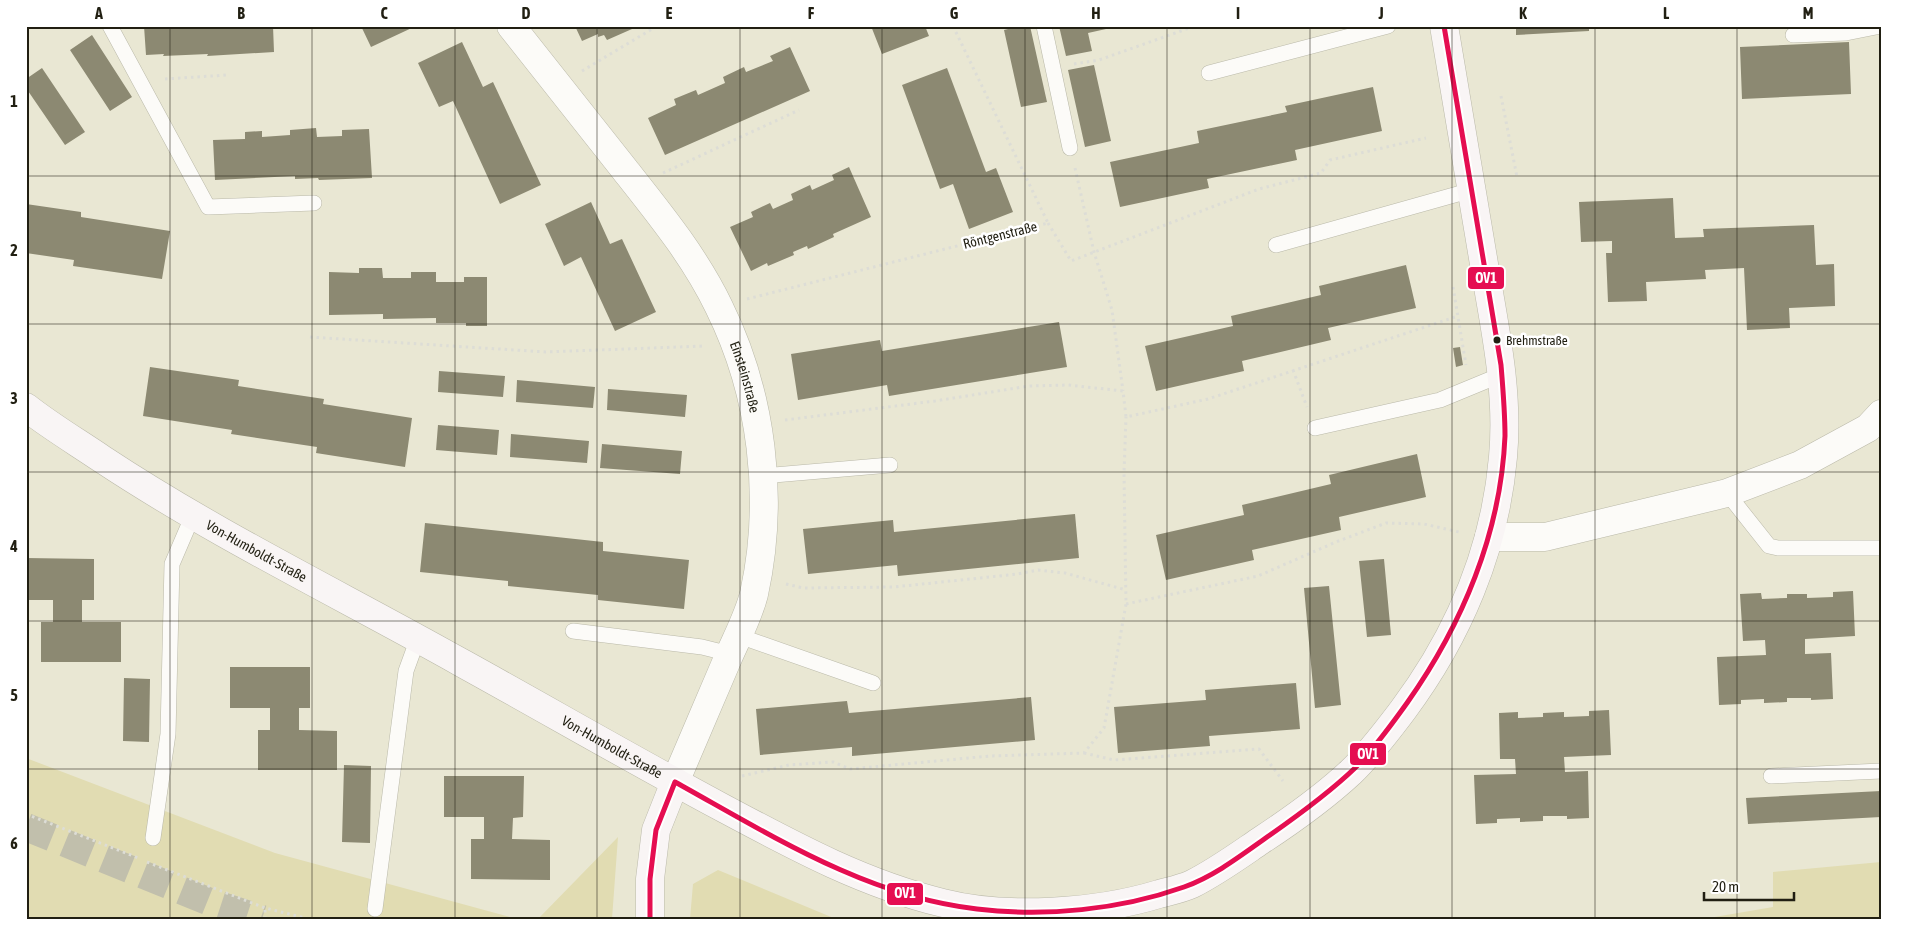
<svg xmlns="http://www.w3.org/2000/svg" width="1907" height="945" font-family="'Asap Condensed',sans-serif">
<rect width="100%" height="100%" fill="#e9e7d3"/>
<path fill="#e1dcb2" d="M26,758L275,853L517,919H26Z
M618,837L612,919H538Z
M1881,862V919H1703L1773,907V872Z
M718,870L836,919H690L693,884Z"/>
<path fill="#8c8972" d="M144,26H273L274,52L207,56L208,54L163,56L164,54L146,55Z
M361,26H416L371,47Z
M575,26H631L632,29L607,40L604,35L598,37V34L582,41Z
M871,26H925L929,36L882,54Z
M1020,26H1030L1047,102L1021,107L1004,30Z
M1059,26H1115V27L1088,33L1092,51L1066,56Z
M1516,26H1589V31L1516,35Z
M92,35L132,97L110,111L70,50Z
M462,42L483,87L493,82L541,185L500,204L453,101L439,107L418,63Z
M1849,42L1851,94L1742,99L1740,47Z
M790,47L810,91L665,155L648,118L676,105L674,99L696,90L698,95L725,83L723,77L744,67L746,72L773,61L770,56Z
M1094,65L1111,141L1085,147L1068,70Z
M42,68L85,132L65,145L26,88V79Z
M947,68L986,172L996,168L1013,212L969,229L953,184L940,189L902,85Z
M1373,87L1382,131L1295,150L1297,160L1207,179L1209,188L1120,207L1110,162L1199,143L1197,131L1287,112L1285,106Z
M316,128L317,137L342,136V130L369,129L372,178L319,180L318,178L295,179V176L215,180L213,140L245,139V132L262,131V137L290,135V130Z
M849,167L871,217L833,234L834,237L808,249L807,246L793,252L794,255L768,266L767,263L751,271L730,227L753,217L751,212L770,203L773,209L793,200L791,194L810,185L812,190L834,180L832,175Z
M1673,198L1675,238L1704,237L1703,229L1814,225L1816,265L1834,264L1835,306L1789,308L1790,328L1747,330L1744,268L1705,270L1706,279L1646,282L1647,301L1608,302L1606,253H1612V241L1581,242L1579,202Z
M591,202L610,244L622,239L656,312L615,331L581,257L564,266L545,224Z
M26,204L81,212V217L170,231L162,279L73,266L74,260L26,253Z
M1406,265L1416,308L1328,328L1331,340L1242,361L1244,371L1156,391L1145,346L1233,326L1231,316L1321,295L1319,286Z
M359,268H382L383,278H411V272H436V282H464V277H487V326H466V323H436V318L383,319V314L329,315V272L359,273Z
M1059,322L1067,367L889,396L887,385L798,400L791,354L880,340L882,351Z
M1460,347L1463,365L1456,367L1453,348Z
M150,367L239,380L238,386L324,399L323,404L412,418L405,467L316,453L317,447L231,434L232,430L143,416Z
M439,371L505,376L503,397L438,392Z
M517,380L595,387L593,408L516,402Z
M608,389L687,395L685,417L607,410Z
M438,425L499,430L497,455L436,450Z
M511,434L589,441L587,463L510,457Z
M602,444L682,451L680,474L600,468Z
M1417,454L1426,497L1339,517L1341,530L1252,550L1254,560L1166,580L1156,535L1244,515L1242,505L1331,484L1329,475Z
M1075,514L1079,558L898,576L897,565L808,574L803,529L893,520L894,532Z
M425,523L603,542V551L689,560L684,609L598,600V595L508,586V581L420,572Z
M26,558L94,559V600H82V622H121V662H41V622H53V600H26Z
M1384,559L1391,635L1367,637L1359,561Z
M1329,586L1341,705L1315,708L1304,588Z
M1853,591L1855,636L1805,639V654L1831,653L1833,699L1811,700V698H1787V702L1764,703V699L1741,700V704L1719,705L1717,657L1766,655L1765,640L1743,641L1740,594L1761,593L1762,599L1787,598V594H1807V598L1833,597V592Z
M230,667H310V708H299V730L337,731V770H258V730H270V708H230Z
M124,678L150,679L149,742L123,741Z
M1296,683L1300,729L1209,736L1210,746L1118,753L1114,707L1206,700L1205,690Z
M1031,697L1035,740L852,756V747L760,755L756,709L847,701L849,713Z
M1609,710L1611,755L1564,757L1565,772L1588,771L1589,818L1567,819V816H1543V821L1520,822V818L1497,819V823L1476,824L1474,775L1516,774L1515,759H1500L1499,713L1518,712V718L1543,717V713L1564,712V717L1589,716V711Z
M344,765L371,766L370,843L342,842Z
M444,776H524L523,817L513,818L512,839L550,840V880L471,879V839H484V817H444Z
M1881,791V817L1748,824L1746,798Z
M1487,917H1503V919H1487Z"/>
<g fill="none" stroke-linecap="round" stroke-linejoin="round">
<path stroke="#c1bfac" stroke-width="28" stroke-dasharray="28 14" stroke-linecap="butt" d="M26,827L210,902L262,919"/>
<defs>
<path id="lane" d="M110,26L208,207L314,203
M1044,26L1070,148
M1793,35L1846,33L1881,26
M1209,73L1388,26
M1276,245L1472,190
M1315,428L1440,400L1503,374
M762,476L890,465
M1727,493L1769,546L1778,548H1881
M573,631L702,647L730,654
M739,636L873,683
M1771,776L1881,771
M153,838L168,734L172,564L193,515
M375,909L406,671L418,638"/>
<g id="street">
<path id="s1" d="M511,26C549,74 587,122 625,170C659,213 695,257 719,307C762,394 775,498 754,594C748,618 735,641 725,665C708,704 692,743 675,782"/>
<path d="M1489,537H1545L1727,493L1800,465L1868,428L1881,414"/>
</g>
<g id="secondary">
<path id="s2" d="M26,407C50,426 77,442 102,459C217,535 341,595 462,663C549,711 635,761 723,808C794,846 864,884 943,903C1006,919 1097,913 1159,894C1170,891 1181,889 1192,884C1216,872 1238,856 1260,841C1292,820 1323,798 1351,772C1370,754 1387,731 1403,710C1458,636 1495,550 1503,457C1509,392 1495,329 1484,264C1471,185 1457,106 1444,26"/>
<path d="M650,919V879L656,830L675,782"/>
</g>
</defs>
<use href="#lane" stroke="#bab9a9" stroke-width="16"/>
<use href="#street" stroke="#bab9a9" stroke-width="29"/>
<use href="#secondary" stroke="#bab9a9" stroke-width="29"/>
<path stroke="#ddddd6" stroke-width="3" stroke-dasharray="2.5 4" stroke-linecap="butt" d="M1074,64L1099,60L1195,26
M582,71L657,26
M165,79L227,75
M1501,96L1517,177
M1075,168L1094,252L1112,310L1123,391
M663,173L799,110
M1048,223L1071,261L1259,189L1321,173L1330,160L1426,138
M1453,287L1466,365
M747,299L1048,223L953,26
M310,337L546,352L704,346
M1293,370L1307,407
M785,420L935,401L1029,386L1068,385L1123,391L1126,417L1208,399L1458,316
M786,584L803,588L894,587L1018,574L1038,570L1065,573L1126,590
M1126,604L1258,576L1336,542L1386,523L1424,524L1459,532
M1084,753L1114,760L1259,749L1283,781
M742,776L789,765L833,762L850,769L990,756L1084,753L1104,728L1126,604L1124,473L1126,417
M26,814L141,859
M147,862L265,908L309,919
M265,919V908"/>
<use href="#lane" stroke="#fcfbf8" stroke-width="15"/>
<use href="#street" stroke="#fcfbf8" stroke-width="28"/>
<use href="#secondary" stroke="#f9f5f5" stroke-width="28"/>
<defs>
<path id="bus-1" d="M675,782C769,834 867,897 977,909C1045,917 1119,910 1184,887C1215,876 1243,854 1270,835C1300,814 1329,793 1355,768C1375,748 1391,725 1407,703C1462,625 1501,533 1505,436C1505,412 1503,389 1501,365L1444,26
M650,919V879L656,830L675,782"/>
</defs>
<use href="#bus-1" stroke="#fff" stroke-width="9"/>
<use href="#bus-1" stroke="#e50e51" stroke-width="5"/>
</g>
<path fill="none" stroke="#211f12" stroke-width="1" stroke-opacity="0.55" d="M170,26V919M312,26V919M455,26V919M597,26V919M740,26V919M882,26V919M1025,26V919M1167,26V919M1310,26V919M1452,26V919M1595,26V919M1737,26V919M26,176H1881M26,324H1881M26,472H1881M26,621H1881M26,769H1881"/>
<circle fill="#211f12" stroke="#fff" stroke-width="2" cx="1497" cy="340" r="4.5"/>
<g text-anchor="middle" stroke-width="5" stroke-linejoin="round" paint-order="stroke">
<g font-size="13" fill="#211f12" stroke="#fff" text-anchor="start">
<text x="1506" y="345">Brehmstraße</text>
</g>
<g font-size="14" fill="#211f12" stroke="#fff">
<text transform="translate(1000 235) rotate(-14)" y="5">Röntgenstraße</text>
<text dy="5" stroke="none"><textPath href="#s1" startOffset="425">Einsteinstraße</textPath></text>
<text dy="5" stroke="none"><textPath href="#s2" startOffset="272">Von-Humboldt-Straße</textPath></text>
<text dy="5" stroke="none"><textPath href="#s2" startOffset="678">Von-Humboldt-Straße</textPath></text>
</g>
</g>
<g stroke="#fff" stroke-width="2">
<rect x="1467" y="266" width="38" height="24" rx="5" fill="#e50e51"/>
<rect x="1349" y="742" width="38" height="24" rx="5" fill="#e50e51"/>
<rect x="886" y="882" width="38" height="24" rx="5" fill="#e50e51"/>
</g>
<g font-size="14" text-anchor="middle" font-weight="bold" fill="#fff">
<text x="1486" y="283">OV1</text>
<text x="1368" y="759">OV1</text>
<text x="905" y="898">OV1</text>
</g>
<rect width="1907" height="945" fill="none" stroke="#ffffff" stroke-width="55"/>
<path d="M1704 892v8h90v-8" fill="none" stroke="#211f12" stroke-width="2.5"/>
<text x="1712" y="892" font-size="15" fill="#211f12" stroke="#ffffff" stroke-width="4" paint-order="stroke">20 m</text>
<rect x="28" y="28" width="1852" height="890" fill="none" stroke="#211f12" stroke-width="2"/>
<g font-size="16" text-anchor="middle" font-weight="bold" fill="#211f12">
<text x="99" y="19">A</text>
<text x="241" y="19">B</text>
<text x="384" y="19">C</text>
<text x="526" y="19">D</text>
<text x="669" y="19">E</text>
<text x="811" y="19">F</text>
<text x="954" y="19">G</text>
<text x="1096" y="19">H</text>
<text x="1238" y="19">I</text>
<text x="1381" y="19">J</text>
<text x="1523" y="19">K</text>
<text x="1666" y="19">L</text>
<text x="1808" y="19">M</text>
<text x="14" y="107">1</text>
<text x="14" y="256">2</text>
<text x="14" y="404">3</text>
<text x="14" y="552">4</text>
<text x="14" y="701">5</text>
<text x="14" y="849">6</text>
</g>
</svg>
